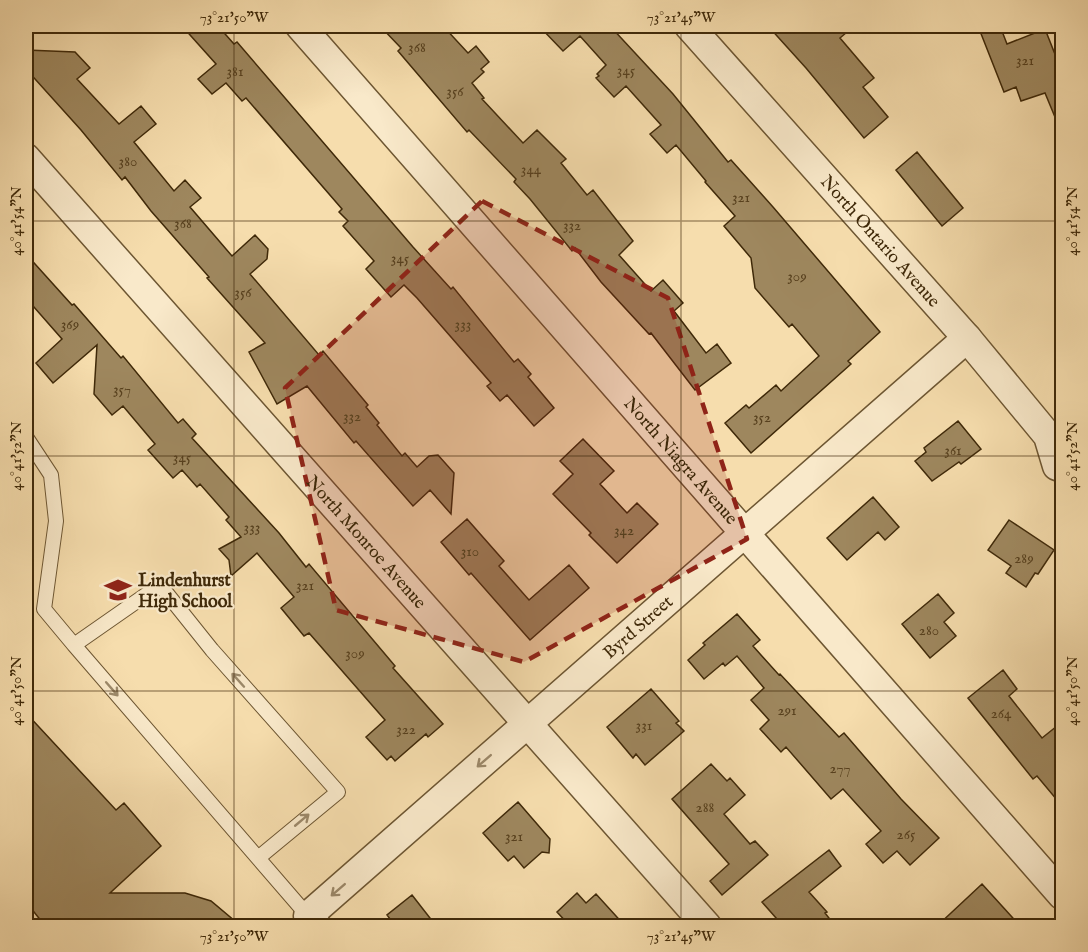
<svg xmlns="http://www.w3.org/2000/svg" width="1088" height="952" font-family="'IM FELL English',serif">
<rect width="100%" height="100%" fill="#f6ddad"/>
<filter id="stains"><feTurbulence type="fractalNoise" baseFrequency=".00333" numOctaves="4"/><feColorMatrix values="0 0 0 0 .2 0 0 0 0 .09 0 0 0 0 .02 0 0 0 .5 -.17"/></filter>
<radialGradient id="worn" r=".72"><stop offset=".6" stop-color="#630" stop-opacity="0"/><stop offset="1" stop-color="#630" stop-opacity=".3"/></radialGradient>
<path fill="#9e875e" stroke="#3f2909" stroke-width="1.5" d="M182,26H218L234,44L237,42L413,247L451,289L453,287L514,362L518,359L531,374L528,377L554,408L534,426L507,395L500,401L487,386L491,383L417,298L404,285L391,297L366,269L374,261L343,226L348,221L339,212L342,209L246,98L242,101L226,83L212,94L198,79L216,64Z
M380,26H443L468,53L476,46L489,62L481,69L484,72L472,83L484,98L482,99L523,143L537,130L566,159L561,163L587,195L593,190L633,241L619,255L651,291L663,280L683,303L674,311L706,353L717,344L731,363L695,390L651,333L649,334L601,282L575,248L572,251L530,199L514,182L516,179L469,130L467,132L398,51L401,48Z
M539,26H610L673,94L728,162L731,160L773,207L880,332L848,361L851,364L751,453L725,423L746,405L749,408L776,385L781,391L819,356L792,324L789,327L755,288L751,258L724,226L735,216L705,182L706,181L676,145L667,153L650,134L661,125L626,86L614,97L596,78L599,76L597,74L606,65L580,36L563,51Z
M768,26H854L840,38L874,78L863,87L888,117L864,138L806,68Z
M978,26H1000L1007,44L1045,29L1062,72V134L1045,93L1021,101L1016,87L1004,92Z
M26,50L75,52L90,68L77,79L119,124L141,106L156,124L134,142L174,191L185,180L201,198L190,207L232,256L255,235L268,249L267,259L250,274L319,355L323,351L368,405L366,407L379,423L377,425L402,456L405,453L417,467L429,456L438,455L454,473L451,514L430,490L413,506L356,441L354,443L307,386L277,404L249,352L265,343L207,278L209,277L151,211L125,177L122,180L81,130L26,69Z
M917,152L963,208L942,226L896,170Z
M26,254L72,305L74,304L121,358L123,356L178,423L183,419L196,434L192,438L279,533L306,567L309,564L395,666L393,668L443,724L428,737L426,734L395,761L391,756L387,760L366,737L385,720L309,633L304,636L281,608L294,597L257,553L231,576L229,560L219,549L241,537L226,520L229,517L200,484L197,487L182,470L173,478L148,450L155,444L123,406L112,415L94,394L97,345L53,383L36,363L62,339L26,298Z
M958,421L981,449L961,464L959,462L932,481L915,461L926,452L924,448Z
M583,439L614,471L600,484L627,513L637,503L658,524L617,563L589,535L591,533L553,494L573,474L560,461Z
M873,497L899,527L885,540L878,532L847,560L827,538Z
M467,519L504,561L499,566L529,600L569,565L589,588L530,640L471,573L469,575L441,542Z
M1009,520L1054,550L1038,574L1035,573L1026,587L1006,573L1011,566L988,550Z
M938,594L954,613L944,622L956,636L930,658L902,624Z
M737,614L760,640L753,646L779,675L780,674L839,737L844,733L901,799L939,838L910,865L897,851L883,863L866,844L881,831L843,789L831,799L786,747L781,752L760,729L769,720L751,700L764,688L737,656L725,666L723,663L704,679L688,660L705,645L703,643Z
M1003,670L1017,689L1009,696L1042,738L1062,722V806L1037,776L1033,779L968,698Z
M651,689L679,721L676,723L684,731L645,765L636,754L633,758L607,727Z
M26,713L116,810L124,803L161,846L110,893H185L211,901L242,927H46L26,902Z
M711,764L727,781L730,778L745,795L724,814L750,844L755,841L768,855L722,895L710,881L729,864L672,799Z
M518,802L550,839L549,853L542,852L524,868L514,856L508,861L483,833Z
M829,850L841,866L809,892L827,912L825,913L836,927H784L762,902Z
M982,884L1021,927H936Z
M577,893L586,903L596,894L626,927H571L557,912Z
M412,895L437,927H396L387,915Z"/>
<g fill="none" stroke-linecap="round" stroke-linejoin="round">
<defs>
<path id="service" d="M26,437L51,475L56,521L44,609L74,645L160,585L212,650L338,792L258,858
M74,645L308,916"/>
<g id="minor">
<path id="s1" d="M300,26L1062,895"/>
<path id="s2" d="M689,26L967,338L1048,436L1057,466"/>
<path id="s3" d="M26,158L707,926"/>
<path id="s4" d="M317,926L308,916L967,338"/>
</g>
</defs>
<use href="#service" stroke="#6d5632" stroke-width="16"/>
<use href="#minor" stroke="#6d5632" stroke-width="31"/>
<use href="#service" stroke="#f9e9ca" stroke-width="14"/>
<use href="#minor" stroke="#f9e9ca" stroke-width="28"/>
</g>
<defs><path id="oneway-shaft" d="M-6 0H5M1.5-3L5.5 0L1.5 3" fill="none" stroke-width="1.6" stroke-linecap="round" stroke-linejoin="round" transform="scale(1.5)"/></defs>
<g stroke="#9c896a">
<use href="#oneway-shaft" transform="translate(238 680) rotate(-132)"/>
<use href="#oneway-shaft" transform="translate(112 689) rotate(49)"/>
<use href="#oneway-shaft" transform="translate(484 761) rotate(139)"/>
<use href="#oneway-shaft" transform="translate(302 820) rotate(-40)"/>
<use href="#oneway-shaft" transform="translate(338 890) rotate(139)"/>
</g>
<path fill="#8f2418" fill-opacity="0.2" stroke="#8f2418" stroke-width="4.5" stroke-dasharray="12 8" stroke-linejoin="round" d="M482,201L668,298L747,539L524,662L336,610L285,388Z"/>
<path fill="none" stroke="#3f2909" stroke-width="1.5" stroke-opacity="0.45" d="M234,26V926M681,26V926M26,221H1062M26,456H1062M26,691H1062M26,926H1062"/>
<defs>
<symbol id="school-bare" viewBox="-9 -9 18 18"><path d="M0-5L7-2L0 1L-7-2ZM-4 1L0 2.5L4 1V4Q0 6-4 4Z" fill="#8f2418" stroke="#f9e9ca" stroke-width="2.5" paint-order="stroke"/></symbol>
</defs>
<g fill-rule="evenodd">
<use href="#school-bare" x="99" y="571" width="38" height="38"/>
</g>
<g text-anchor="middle" stroke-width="4.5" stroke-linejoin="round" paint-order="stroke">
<g font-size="15" fill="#57401e">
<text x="417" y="52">368</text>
<text x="1025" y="65">321</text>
<text x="626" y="75">345</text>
<text x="235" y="76">381</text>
<text x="455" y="96">356</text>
<text x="128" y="166">380</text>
<text x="531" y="174">344</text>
<text x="741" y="202">321</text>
<text x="183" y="228">368</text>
<text x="572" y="230">332</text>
<text x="400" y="263">345</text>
<text x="797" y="281">309</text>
<text x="243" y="297">356</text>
<text x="70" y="329">369</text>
<text x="463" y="329">333</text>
<text x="122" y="394">357</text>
<text x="352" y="421">332</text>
<text x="762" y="422">352</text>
<text x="953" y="455">361</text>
<text x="182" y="462">345</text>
<text x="252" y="532">333</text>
<text x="624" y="535">342</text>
<text x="470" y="556">310</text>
<text x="1024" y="563">289</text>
<text x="305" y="590">321</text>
<text x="929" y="635">280</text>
<text x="355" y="658">309</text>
<text x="787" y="715">291</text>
<text x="1001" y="718">264</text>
<text x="644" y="730">331</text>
<text x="406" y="734">322</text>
<text x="840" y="773">277</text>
<text x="705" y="812">288</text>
<text x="906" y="839">265</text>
<text x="514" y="841">321</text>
</g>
<g font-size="18" fill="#3f2909" stroke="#f9e9ca">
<text dy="6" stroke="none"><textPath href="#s2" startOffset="288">North Ontario Avenue</textPath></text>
<text dy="6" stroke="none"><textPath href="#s1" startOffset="578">North Niagra Avenue</textPath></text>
<text dy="6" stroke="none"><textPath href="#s3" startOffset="513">North Monroe Avenue</textPath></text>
<text dy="6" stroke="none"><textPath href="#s4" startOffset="452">Byrd Street</textPath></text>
</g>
<g font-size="18" font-weight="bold" fill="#3f2909" stroke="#f9e9ca" text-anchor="start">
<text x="138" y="586">Lindenhurst<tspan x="138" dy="21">High School</tspan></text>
</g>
</g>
<rect width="1088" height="952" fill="none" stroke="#f6ddad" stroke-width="66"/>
<rect x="33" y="33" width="1022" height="886" fill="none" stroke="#3f2909" stroke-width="2"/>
<g font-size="15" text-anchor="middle" fill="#3f2909">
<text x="234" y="22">73°21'50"W</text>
<text x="681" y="22">73°21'45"W</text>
<text transform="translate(16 221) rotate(-90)" y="5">40°41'54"N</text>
<text transform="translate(1072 221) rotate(-90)" y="5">40°41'54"N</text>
<text transform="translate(16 456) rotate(-90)" y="5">40°41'52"N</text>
<text transform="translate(1072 456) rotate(-90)" y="5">40°41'52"N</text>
<text transform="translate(16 691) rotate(-90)" y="5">40°41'50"N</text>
<text transform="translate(1072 691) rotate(-90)" y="5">40°41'50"N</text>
<text x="234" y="941">73°21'50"W</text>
<text x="681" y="941">73°21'45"W</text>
</g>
<rect width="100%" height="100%" filter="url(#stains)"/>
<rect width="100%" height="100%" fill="url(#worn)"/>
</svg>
